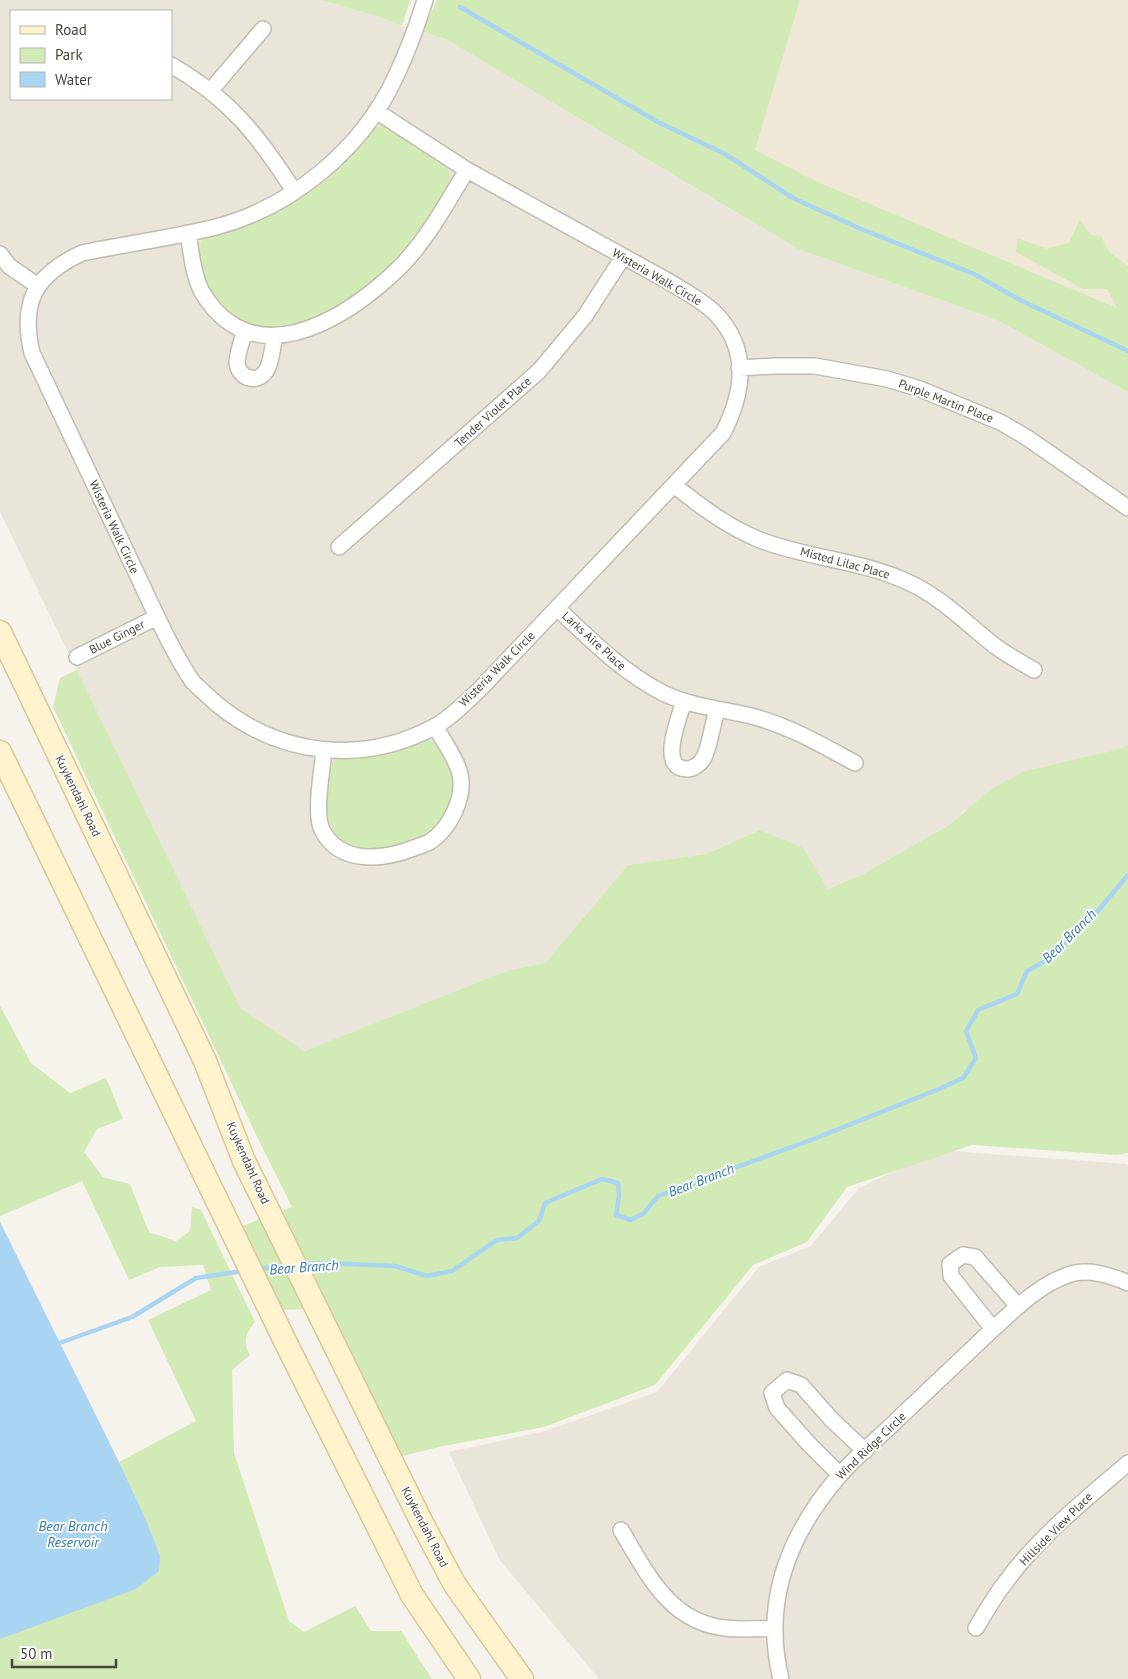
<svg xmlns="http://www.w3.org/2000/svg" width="1128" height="1679" font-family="'PT Sans',sans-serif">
<rect width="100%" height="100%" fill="#f6f3ec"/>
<path fill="#eae5da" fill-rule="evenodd" d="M0,0H320L380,17L402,26L446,39L798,249L997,320L1128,392V745L1121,749L964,811L949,825L863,874L827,889L802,847L760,830L706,854L628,865L545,963L509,970L304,1051L276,1034L241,1009L0,512ZM11,11H171V99H11Z
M939,1150L1126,1164L1128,1166V1679H599L499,1559L449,1452L545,1431L657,1392L759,1267L811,1246L859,1188Z"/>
<path fill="#efe8d6" d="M800,0H1128V313L818,182L755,150Z"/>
<path fill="#d2eab5" d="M320,0H410L402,26L380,17Z
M437,0H800L755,150L818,182L1117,308L1107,289H1083L1016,252L1017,238L1047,249L1069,243L1080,220L1091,235L1101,236L1109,252L1128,266V392L997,320L798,249L446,39L422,32Z
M383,126L443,165C447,169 451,172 450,178C450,187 432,212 426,221C399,266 318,337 261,328C253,327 239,321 233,317C226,312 216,302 212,295C203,283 191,250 204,238C211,231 226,230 236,228L375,128Z
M77,670L241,1009L304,1051L509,970L545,963L628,865L706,854L760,830L802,847L828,889L863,874L949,825L991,789L1025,771L1121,749L1128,745V1153L1117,1155L972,1145L847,1187L807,1242L753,1265L655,1385L544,1427L443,1446L379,1462L336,1343L308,1309L280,1310L240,1227L292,1207L260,1143L53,707L60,678Z
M428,740C439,744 442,752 447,762C457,783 454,804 440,823C429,838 385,852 367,851C350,850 335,840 328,825C326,821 324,818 323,814C322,801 326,782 327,768L338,758L372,756L397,750Z
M0,1006L31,1063L70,1093L106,1078L123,1119L97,1129L84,1152L103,1177L130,1184L149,1232L176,1241L190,1231L192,1207L201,1210L255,1322C246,1333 242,1342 250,1355L232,1370L234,1453L289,1621L304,1632L355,1606L371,1631H401L432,1679H0V1639L160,1556L147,1522L119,1462L196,1421L148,1320L211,1290L203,1265L160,1267L129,1280L82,1181L0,1216Z"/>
<path fill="#a9d4f2" d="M0,1222L119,1462L147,1522L160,1556L159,1571L136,1589L0,1639Z"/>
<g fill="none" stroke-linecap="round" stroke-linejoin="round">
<path stroke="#a9d4f2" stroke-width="4.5" d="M460,7L658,122L725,154L793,198L861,229L974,274L1020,300L1128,351
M303,1264L326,1263L395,1266L427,1276L452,1271L497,1240L517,1238L539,1221L545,1203L602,1179L618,1183L619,1196L616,1215L631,1220L644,1213L658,1196L811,1140L939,1089L963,1078L976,1058L966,1031L978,1010L1017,994L1027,971L1049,959L1096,913L1128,875
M258,1269L287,1265
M54,1345L132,1317L196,1278L243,1271"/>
<defs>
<path id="minor" d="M171,65C230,99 258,135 294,191
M211,90L263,29
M376,111L467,170L668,281C684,291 702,300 716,314C750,350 744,392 723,433L480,689C466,702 451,718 434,727C362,765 281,756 218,705C210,698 201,690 193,682C184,670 177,656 170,643C157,618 146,593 134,568C100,497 66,425 32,353C20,302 35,275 82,253C126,244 172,238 216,227C292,207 362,149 395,78C407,53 417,26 425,0
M188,233C191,251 193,275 202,292C209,304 218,315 230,323C286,360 360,306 400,267C428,239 447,202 467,170
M0,254L9,266L38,286
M245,331C242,340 238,351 237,361C237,378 257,385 266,371C272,362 272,347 275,337
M739,368L775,366H815L887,379L920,389L1000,422L1026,437L1128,508
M674,485C701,507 728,527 760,540C809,559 862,560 910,583C942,598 967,624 995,646C1007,655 1021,662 1034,670
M339,547L539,371L585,316L623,257
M557,608C590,639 622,672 663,693C692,707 724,709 755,717C791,727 822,745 855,763
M77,657L157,617
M684,701C680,716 657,769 687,769C693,769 700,764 703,759C709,750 713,722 717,710
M324,751C322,771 314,813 322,830C340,865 383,860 414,848C419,846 427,844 431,841C451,827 465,797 460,774C456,757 443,741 435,726
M993,1329L951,1276L950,1264L963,1255L975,1257L1018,1306
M840,1475L809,1444L777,1408L772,1393L787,1380L801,1385L832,1420L865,1451
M621,1530C647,1573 669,1622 725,1628C741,1630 759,1628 775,1629
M976,1628C985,1613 994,1597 1005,1583C1038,1537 1085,1500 1128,1463
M781,1679C762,1602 789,1534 839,1476C857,1455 880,1437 899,1418C931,1388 962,1358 993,1329C1015,1309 1039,1285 1068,1275C1086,1268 1111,1275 1128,1283"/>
<path id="secondary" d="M0,632L205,1061L244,1161L422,1523L455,1585L522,1679
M0,752L284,1339L412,1595L469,1679"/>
</defs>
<use href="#minor" stroke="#c2bbae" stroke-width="18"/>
<use href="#secondary" stroke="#d6c79b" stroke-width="25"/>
<use href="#minor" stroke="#fff" stroke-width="15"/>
<use href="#secondary" stroke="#fff3cd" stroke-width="22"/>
</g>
<g text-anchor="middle" stroke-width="4" stroke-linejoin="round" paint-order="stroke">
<g font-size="12" fill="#4b4439" stroke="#fff">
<text transform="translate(657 277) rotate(30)" y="4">Wisteria Walk Circle</text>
<text transform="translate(946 401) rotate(21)" y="4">Purple Martin Place</text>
<text transform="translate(493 412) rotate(-42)" y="4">Tender Violet Place</text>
<text transform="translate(114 527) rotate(65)" y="4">Wisteria Walk Circle</text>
<text transform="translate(845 563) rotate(15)" y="4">Misted Lilac Place</text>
<text transform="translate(117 637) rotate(-27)" y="4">Blue Ginger</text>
<text transform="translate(594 641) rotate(42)" y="4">Larks Aire Place</text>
<text transform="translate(497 669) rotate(-45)" y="4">Wisteria Walk Circle</text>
<text transform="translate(78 796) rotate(64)" y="4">Kuykendahl Road</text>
<text transform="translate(248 1163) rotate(66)" y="4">Kuykendahl Road</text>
<text transform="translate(871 1446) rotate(-44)" y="4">Wind Ridge Circle</text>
<text transform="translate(425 1527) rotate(63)" y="4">Kuykendahl Road</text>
<text transform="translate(1056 1529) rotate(-45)" y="4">Hillside View Place</text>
</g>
<g font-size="14" font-style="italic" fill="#2e7ab2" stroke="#fff">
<text transform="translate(1069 936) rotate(-45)" y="5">Bear Branch</text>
<text transform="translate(701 1180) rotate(-21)" y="5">Bear Branch</text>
<text transform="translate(304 1267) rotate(-4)" y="5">Bear Branch</text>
<text x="73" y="1531">Bear Branch<tspan x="73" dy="16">Reservoir</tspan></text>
</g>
</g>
<rect x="10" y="10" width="162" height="90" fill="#ffffff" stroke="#b7b4b0"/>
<rect x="20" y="26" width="25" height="8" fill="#fff3cd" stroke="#b7b4b0"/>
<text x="55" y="35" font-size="15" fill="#4b4439">Road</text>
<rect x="20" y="48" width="25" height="15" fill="#d2eab5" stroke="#b7b4b0"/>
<text x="55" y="60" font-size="15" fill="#4b4439">Park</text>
<rect x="20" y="72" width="25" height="15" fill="#a9d4f2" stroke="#b7b4b0"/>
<text x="55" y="85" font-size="15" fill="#4b4439">Water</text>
<path d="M12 1659v8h104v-8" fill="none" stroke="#4b4439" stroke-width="2.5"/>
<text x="20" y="1659" font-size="15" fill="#4b4439" stroke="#ffffff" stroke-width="4" paint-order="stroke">50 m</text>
</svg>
